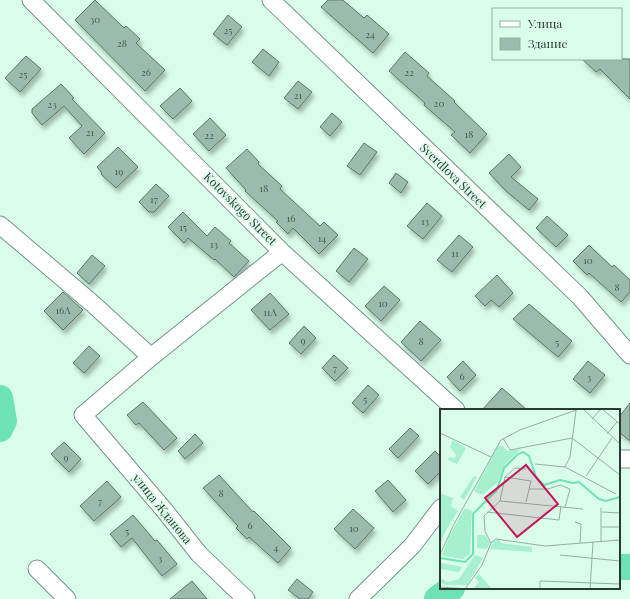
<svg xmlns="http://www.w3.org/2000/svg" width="630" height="599" font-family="'Playfair Display',serif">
<defs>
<filter id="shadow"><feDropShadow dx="2.5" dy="4.5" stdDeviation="2" flood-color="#0004"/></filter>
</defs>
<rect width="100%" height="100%" fill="#dafdeb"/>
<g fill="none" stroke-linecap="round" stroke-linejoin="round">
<path stroke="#6de2b2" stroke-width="26" d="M0,398L4,421L0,429
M619,567H630
M437,599L452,588"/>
</g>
<path fill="#9bbcac" stroke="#587769" filter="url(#shadow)" d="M95,0L124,28L126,26L140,39L136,43L165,70L145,91L75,20Z
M328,0H343L364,18L367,15L389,34L373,53L321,7Z
M228,15L242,27L227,45L213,34Z
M263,49L279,62L269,76L252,62Z
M405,52L429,73L427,76L455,101L454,102L487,134L470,153L451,135L455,132L424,105L425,103L389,71Z
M26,56L41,69L20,92L5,78Z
M582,59H630V99L600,69L596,72Z
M298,81L312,92L298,109L284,98Z
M61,84L74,98L72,99L105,133L84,154L69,138L82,126L64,106L42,125L32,113V109Z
M180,88L192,101L173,119L160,106Z
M332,113L342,122L330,136L320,127Z
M210,118L226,135L209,151L193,134Z
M364,143L377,152L360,175L347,166Z
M118,147L138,167L116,188L101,174L102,173L97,167Z
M247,149L259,162L258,164L282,186L280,189L320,226L324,222L338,235L319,254L293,228L288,234L276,222L278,221L245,191L246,190L226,168Z
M509,154L521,167L511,177L538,199L529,210L506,191L489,173Z
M396,173L408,182L401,193L389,183Z
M156,184L169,196L154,212H149L139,202Z
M427,203L442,216L423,239L407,226Z
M183,212L207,236L215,227L231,241L229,243L249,261L234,277L215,259L214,260L188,238L184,243L168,227Z
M547,216L568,235L556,247L536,228Z
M459,235L473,247L452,272L437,260Z
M589,245L612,267L614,265L630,280V292L621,302L589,273L587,275L573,261Z
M354,248L368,259L349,282L336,271Z
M92,255L105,266L89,284L77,273Z
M497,275L513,293L499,307L491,300L485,306L475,296Z
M384,286L400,300L381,321L365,306Z
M63,292L83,310L63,330L44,311Z
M270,293L289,314L270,330L251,310Z
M529,304L572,341L558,357L513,319Z
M420,321L441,340L421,361L401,342Z
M304,326L316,338L301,354L289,343Z
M89,346L100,356L84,373L73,363Z
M334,355L348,368L335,381L322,368Z
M463,361L476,375L460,391L447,377Z
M588,361L605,375L590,393L573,379Z
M368,385L379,395L363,413L352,403Z
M502,388L527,410H482Z
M143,402L177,438L164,450L139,423L136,425L127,415Z
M630,403V441L619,432V417Z
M410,428L419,436L398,458L389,449Z
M195,434L203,443L185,459L178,451Z
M64,442L81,459L69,472L51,454Z
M435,451L441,457V471L428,484L415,471Z
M219,475L253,512L254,511L291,548L278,563L249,537L247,539L236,528L238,526L203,488Z
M388,480L406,500L393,512L375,491Z
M107,481L121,497L94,521L80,506Z
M353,509L374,528L355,549L334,529Z
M133,515L155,541L157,540L177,564L162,576L132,538L121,547L110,534Z
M297,579L313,592L308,599H300L288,590Z
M192,581L207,599H170Z"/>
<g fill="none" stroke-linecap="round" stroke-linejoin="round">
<defs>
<path id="street" d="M31,0L282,252L456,410
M271,0L580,297L630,355
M0,225L93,304L151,357
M619,459H630
M37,569L67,599
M246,599L199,554L165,511L83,415L151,357L282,252
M358,599L412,546L441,508"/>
</defs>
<use href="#street" stroke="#749485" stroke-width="19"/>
<use href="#street" stroke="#fff" stroke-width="17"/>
</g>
<g text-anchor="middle" stroke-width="3.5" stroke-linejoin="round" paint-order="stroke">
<g font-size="10" fill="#485a51">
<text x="95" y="23">30</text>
<text x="228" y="34">25</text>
<text x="370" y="38">24</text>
<text x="122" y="47">28</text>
<text x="146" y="76">26</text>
<text x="409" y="76">22</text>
<text x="23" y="78">25</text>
<text x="298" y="99">21</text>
<text x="439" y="107">20</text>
<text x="52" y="108">23</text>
<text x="90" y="136">21</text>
<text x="469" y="138">18</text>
<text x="209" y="139">22</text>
<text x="119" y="175">19</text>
<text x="264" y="192">18</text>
<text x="154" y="203">17</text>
<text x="291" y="222">16</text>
<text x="425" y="225">13</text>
<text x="183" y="231">15</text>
<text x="322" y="242">14</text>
<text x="214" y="248">13</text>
<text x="455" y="257">11</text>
<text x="588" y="264">10</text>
<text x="617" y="291">8</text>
<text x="383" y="307">10</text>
<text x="63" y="314">16А</text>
<text x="270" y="316">11А</text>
<text x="303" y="344">9</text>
<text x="421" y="345">8</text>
<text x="557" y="346">5</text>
<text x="335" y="372">7</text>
<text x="462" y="380">6</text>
<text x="589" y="381">3</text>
<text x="365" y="403">5</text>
<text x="66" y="461">9</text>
<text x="221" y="497">8</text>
<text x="100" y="505">7</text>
<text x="250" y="529">6</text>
<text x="354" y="532">10</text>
<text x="127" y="535">5</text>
<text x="276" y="551">4</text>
<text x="160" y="562">3</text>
</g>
<g font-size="12" fill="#2c3a33" stroke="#dafdeb">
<text transform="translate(453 176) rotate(44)" y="4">Sverdlova Street</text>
<text transform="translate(240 209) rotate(45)" y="4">Kotovskogo Street</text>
<text transform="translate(162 509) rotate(51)" y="4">улица Жданова</text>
</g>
</g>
<g transform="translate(440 409)">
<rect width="180" height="180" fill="#dafdeb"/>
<path d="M58,37H63L67,42L81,40L65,55L57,74L42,86L34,82ZM34,67L37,68L24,91L20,88ZM0,84L13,89L11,97L18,102L5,123L0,136ZM25,99L32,102L30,145L23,150L2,147L9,127ZM37,126H45L50,133L47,140L37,139ZM59,131L61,134L92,138V143L50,140L54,132ZM35,146L43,149L27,176H5L0,173V169L8,173L19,170ZM38,165L40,166L52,180L34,179L39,173L35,169Z" fill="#a7f0ce"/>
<path d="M13,31L26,39L17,55L8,51L9,48L15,49L16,46L10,38Z" fill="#a7f0ce"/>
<path d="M1,154L22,158L19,163L0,160Z" fill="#a7f0ce"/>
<path fill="none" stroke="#6de2b2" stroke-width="2" d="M0,149L25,153L33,145V105L57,81L64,59L78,45L83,43L89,47L96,68L104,76L120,71L133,74L139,73L159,90L166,92L180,88"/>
<path fill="none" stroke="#94afa1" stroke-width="1" d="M143,0L180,35M162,0L180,15M152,10L161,0M0,24L51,48M167,25L177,13M63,29L70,41L132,29L180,66M95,55L125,58L176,85M125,58L130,48L136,1M146,67L172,29M65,68L91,72L86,93M89,80H108L120,76L130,80L125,98M60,92L143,100M47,103L119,111L121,97M162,103L180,104M135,113L141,115L140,134M162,118H180M161,133V99M51,134L45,122L44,107L60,92L65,68L75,59L86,60M0,146L13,117L61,31L80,21L139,0M120,146L180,152M0,178L29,180M25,180L42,156L51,134L56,130L105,137L180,131M100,180V172L179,175L180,171M150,180L153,133"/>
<path fill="#c2185b" fill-opacity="0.15" stroke="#c2185b" stroke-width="2" d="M86,56L118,95L77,128L45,89Z"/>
<rect width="180" height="180" fill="none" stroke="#2c3a33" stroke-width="2"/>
</g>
<rect x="492" y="8" width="130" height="52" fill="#dafdeb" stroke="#94afa1"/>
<rect x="500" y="21" width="20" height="6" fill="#ffffff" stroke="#94afa1"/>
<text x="528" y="28" font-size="12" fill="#2c3a33">Улица</text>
<rect x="500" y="38" width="20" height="12" fill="#9bbcac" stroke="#94afa1"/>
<text x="528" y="48" font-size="12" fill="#2c3a33">Здание</text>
</svg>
